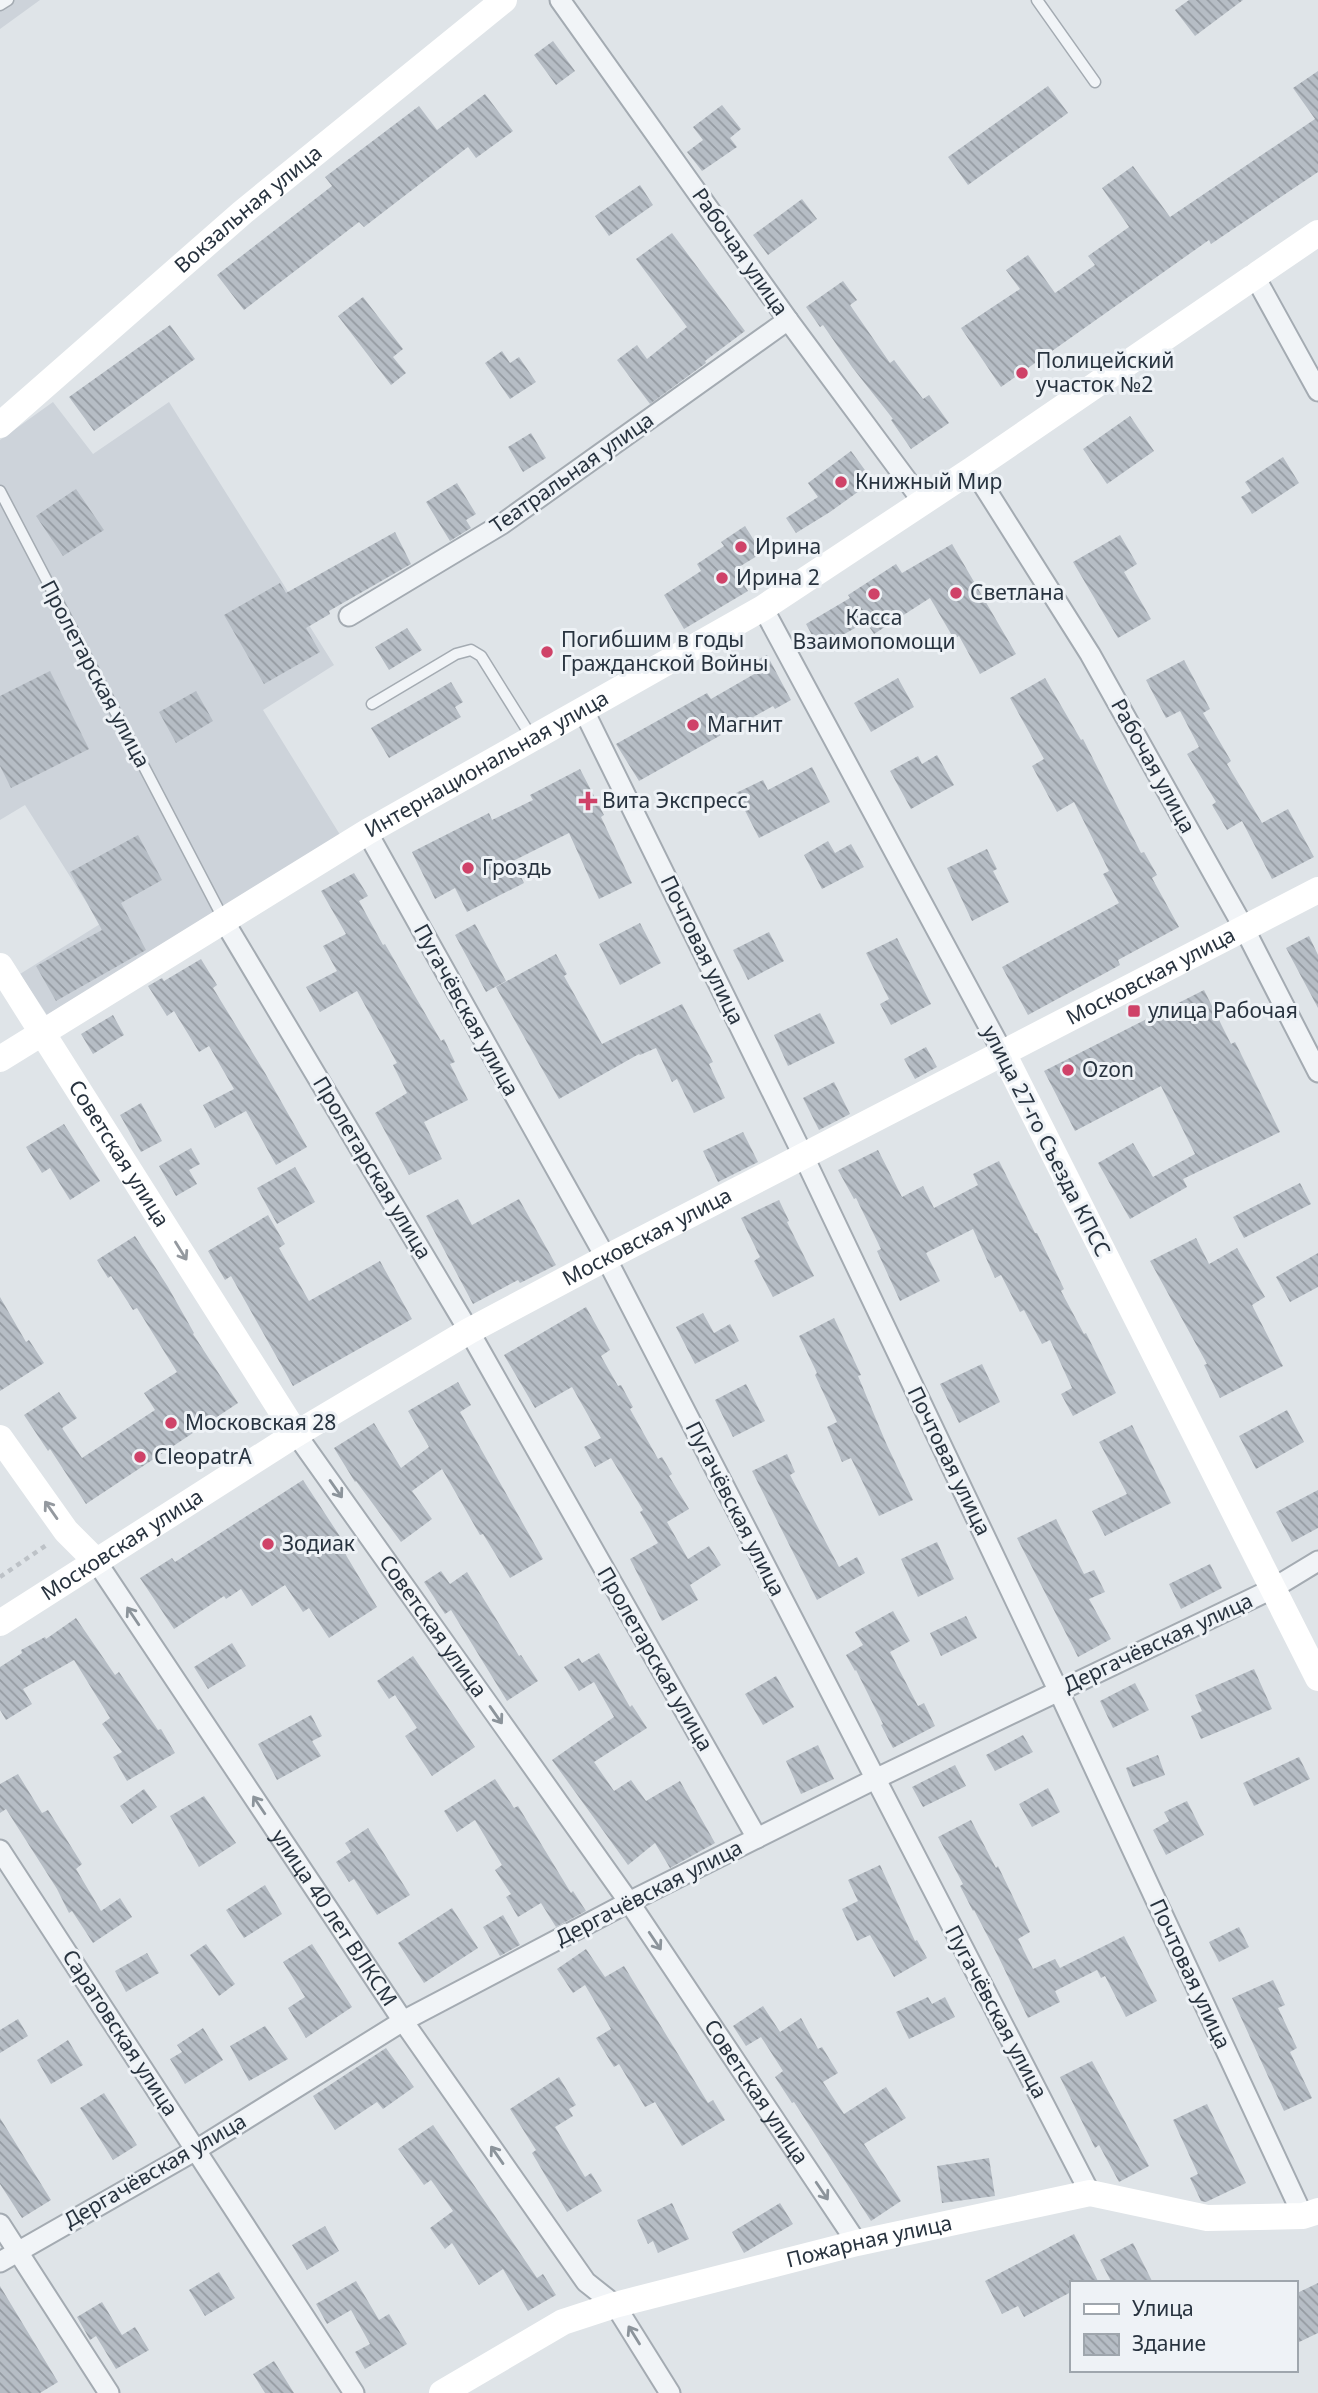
<svg xmlns="http://www.w3.org/2000/svg" width="1318" height="2393" font-family="'Noto Sans',sans-serif">
<defs>
<pattern id="building-back-hatch" width="6" height="6" patternUnits="userSpaceOnUse" patternTransform="scale(1.75)"><rect width="6" height="6" fill="#b6bdc5"/><path d="M-1 5l2 2M0 0l6 6M5-1l2 2" fill="none" stroke="#949aa1"/></pattern>
</defs>
<rect width="100%" height="100%" fill="#dfe4e8"/>
<path fill="#cdd3da" d="M0,0H40L0,29Z
M53,402L93,454L169,402L334,665L263,710L342,838L51,1021L20,974L100,924L25,805L0,820V440Z"/>
<path fill="url(#building-back-hatch)" d="M1189,0H1243L1195,36L1175,10Z
M553,41L575,71L556,85L534,55Z
M1318,71V172L1211,244L1209,240L1001,387L961,328L1020,289L1006,270L1028,255L1055,293L1095,265L1088,256L1129,227L1102,188L1133,166L1170,217L1315,119L1293,88Z
M1048,86L1068,113L968,185L948,157Z
M485,94L513,131L476,158L468,147L364,227L359,222L244,310L217,275L332,186L325,177L419,106L437,130Z
M722,105L741,129L730,138L737,147L702,171L687,152L703,140L693,127Z
M640,185L653,205L609,236L595,216Z
M802,199L817,219L768,255L753,235Z
M672,233L745,331L705,361L706,363L650,404L617,360L637,345L647,359L687,327L636,259Z
M843,281L857,300L850,305L890,363L894,360L923,399L929,395L949,423L911,449L891,420L893,419L852,367L823,325L820,327L806,307Z
M363,297L403,349L393,357L406,373L391,385L338,316Z
M170,325L195,359L94,431L69,397Z
M502,351L510,363L519,357L536,382L510,399L485,363Z
M1130,416L1154,451L1107,484L1083,449Z
M531,433L546,458L523,472L508,447Z
M851,451L873,481L830,512L796,533L786,518L818,497L808,483Z
M1283,457L1299,483L1252,514L1241,497L1251,491L1245,482Z
M457,483L476,514L466,520L471,528L450,541L426,502Z
M76,489L104,530L63,556L36,516Z
M745,526L762,553L734,570L748,591L684,629L664,595L701,571L697,564L724,546L721,542Z
M395,532L411,564L329,611L330,614L306,628L320,652L264,684L224,615L280,583L286,593Z
M1120,535L1137,564L1124,572L1151,619L1118,638L1073,562Z
M952,544L1016,654L980,674L959,636L954,639L930,598L874,634L866,622L819,648L806,624L850,598L848,595L896,564L902,573Z
M407,628L422,650L389,670L375,647Z
M767,655L791,700L775,709L773,706L639,781L616,744L707,693L711,699L756,673L751,663Z
M1184,660L1210,709L1203,713L1231,761L1227,764L1262,823L1288,809L1314,857L1272,879L1242,821L1227,830L1212,805L1216,802L1187,754L1199,747L1180,711L1166,718L1146,680Z
M50,671L89,749L11,788L0,766V696Z
M898,678L914,707L871,732L854,703Z
M1045,678L1081,740L1083,739L1141,853L1144,852L1157,875L1152,878L1179,927L1118,960L1120,965L1028,1015L1002,967L1119,903L1103,874L1109,871L1074,802L1057,812L1032,766L1044,759L1010,698Z
M451,682L463,702L455,707L461,717L389,758L371,728Z
M196,691L213,721L176,743L159,712Z
M937,755L954,785L911,809L890,771L918,756L922,764Z
M812,767L830,802L759,838L736,793L763,780L768,790Z
M580,769L604,815L601,817L632,883L599,899L569,833L513,861L524,883L467,912L455,888L435,899L412,852L489,813L492,820L533,800L530,795Z
M138,835L162,880L121,903L146,950L56,1001L36,966L102,930L70,872Z
M828,841L835,853L851,844L864,867L822,889L804,855Z
M987,849L997,869L993,871L1009,902L972,921L947,868Z
M354,873L368,896L359,901L383,945L385,944L441,1041L444,1039L455,1062L450,1064L468,1100L424,1122L442,1159L409,1175L375,1113L407,1093L393,1065L397,1063L357,991L320,1012L306,987L337,971L323,946L346,934L321,891Z
M640,923L661,963L620,985L599,944Z
M475,924L506,981L486,992L455,935Z
M769,932L784,961L748,980L733,950Z
M1309,936L1318,955V1008L1286,948Z
M897,938L931,1004L891,1025L880,1004L889,999L866,953Z
M556,954L567,974L564,976L602,1044L682,1004L713,1062L709,1064L725,1098L694,1113L677,1079L672,1082L656,1048L640,1055L639,1054L559,1099L496,987Z
M201,959L217,985L213,988L265,1073L307,1147L276,1165L246,1111L215,1128L203,1105L234,1089L209,1046L199,1052L174,1011L167,1016L148,986L162,978L164,981Z
M1204,990L1231,1044L1235,1042L1280,1132L1183,1179L1187,1187L1130,1219L1098,1163L1133,1143L1153,1177L1195,1154L1161,1086L1075,1131L1044,1071Z
M820,1013L835,1043L788,1066L774,1035Z
M113,1015L124,1035L93,1054L81,1034Z
M926,1047L937,1067L915,1079L904,1059Z
M834,1082L850,1114L819,1130L803,1098Z
M141,1103L162,1141L141,1152L120,1115Z
M64,1124L100,1181L70,1200L50,1168L42,1173L26,1147Z
M743,1132L758,1162L718,1182L703,1151Z
M191,1148L200,1164L189,1170L197,1184L176,1196L159,1166Z
M878,1150L902,1197L923,1186L934,1208L978,1185L973,1174L999,1161L1035,1233H1037L1064,1289L1061,1291L1084,1334L1086,1333L1116,1393L1073,1416L1061,1394L1072,1388L1050,1340L1042,1344L1024,1310L1020,1312L1001,1275L995,1278L973,1229L926,1253L940,1281L900,1301L877,1251L881,1249L856,1198L854,1199L838,1170Z
M295,1167L315,1202L277,1224L257,1188Z
M1300,1183L1311,1204L1244,1238L1233,1217Z
M458,1199L472,1225L519,1199L556,1265L520,1283L518,1280L473,1304L426,1216Z
M779,1200L789,1221L787,1222L814,1276L773,1297L754,1261L760,1257L741,1218Z
M268,1215L285,1244L279,1248L309,1301L380,1261L412,1319L293,1386L231,1276L225,1280L208,1251Z
M135,1236L168,1287L194,1333L193,1334L238,1403L86,1504L50,1449L48,1451L24,1415L59,1392L77,1418L62,1428L82,1458L155,1410L144,1393L177,1372L137,1308L133,1310L111,1276L108,1278L97,1260Z
M1196,1238L1209,1264L1237,1248L1265,1297L1252,1305L1283,1366L1220,1398L1204,1365L1207,1364L1150,1261Z
M1318,1253V1287L1290,1302L1276,1277Z
M0,1297L26,1342L29,1340L44,1363L0,1391Z
M586,1307L610,1350L601,1356L618,1386L621,1385L633,1407L630,1409L658,1459L662,1457L672,1474L669,1476L689,1509L667,1522L688,1559L709,1546L721,1565L690,1585L698,1600L662,1621L630,1559L658,1543L640,1512L643,1510L611,1458L595,1467L584,1447L601,1438L572,1387L535,1408L504,1355Z
M703,1313L714,1333L730,1324L739,1341L695,1364L676,1327Z
M834,1318L861,1375L858,1376L886,1443L913,1500L879,1516L851,1458L842,1462L827,1427L837,1422L815,1375L817,1373L799,1336Z
M982,1364L1000,1402L959,1423L940,1384Z
M458,1382L471,1405L460,1412L543,1559L510,1578L483,1534L480,1535L442,1469L412,1491L432,1519L401,1542L356,1481L355,1482L334,1448L374,1423L401,1468L429,1447L408,1411Z
M746,1384L765,1421L733,1437L715,1400Z
M1287,1410L1304,1442L1256,1469L1239,1436Z
M1132,1425L1171,1503L1105,1536L1092,1511L1127,1494L1099,1442Z
M787,1454L795,1472L790,1475L839,1567L857,1557L865,1573L817,1600L752,1471Z
M303,1480L341,1538L337,1540L377,1607L329,1638L309,1608L303,1612L285,1585L252,1606L241,1589L226,1599L224,1596L174,1629L140,1578L172,1558L175,1562Z
M1318,1490V1528L1292,1542L1276,1512Z
M1056,1519L1084,1574L1094,1570L1105,1592L1089,1599L1111,1639L1078,1657L1017,1538Z
M937,1542L954,1579L918,1597L901,1559Z
M1210,1564L1222,1588L1181,1609L1169,1584Z
M441,1571L450,1584L467,1572L519,1656L521,1655L538,1681L507,1701L451,1610L445,1614L424,1582Z
M893,1611L910,1641L890,1652L918,1706L924,1703L935,1726L893,1748L881,1725L883,1724L856,1670L855,1671L846,1655L863,1645L855,1632Z
M966,1616L977,1638L941,1656L930,1633Z
M76,1618L115,1675L119,1672L158,1730L161,1729L175,1753L127,1781L113,1757L122,1752L102,1724L110,1718L74,1660L23,1689L32,1704L6,1720L0,1710V1667L22,1653L21,1650L45,1637L46,1639Z
M232,1643L246,1666L208,1689L194,1667Z
M599,1653L630,1707L632,1705L647,1728L594,1762L614,1791L631,1780L646,1801L680,1781L715,1843L670,1868L655,1843L628,1865L552,1760L614,1717L594,1682L579,1691L564,1667L579,1658L582,1663Z
M413,1656L475,1747L432,1776L405,1736L417,1728L395,1695L389,1699L377,1681Z
M1254,1669L1272,1709L1201,1739L1191,1716L1202,1711L1195,1695Z
M776,1676L794,1707L763,1725L745,1694Z
M1135,1683L1149,1710L1113,1728L1100,1701Z
M311,1715L322,1736L312,1741L321,1756L277,1780L258,1744Z
M1023,1735L1033,1752L995,1771L986,1755Z
M818,1745L834,1779L801,1794L786,1761Z
M1158,1755L1165,1775L1133,1787L1126,1768Z
M1299,1757L1310,1779L1254,1806L1243,1783Z
M955,1765L966,1786L923,1807L912,1787Z
M18,1774L42,1813L48,1810L82,1864L76,1869L101,1911L120,1898L132,1917L93,1943L72,1911L69,1913L57,1889L6,1809L0,1813V1784Z
M495,1779L514,1808L518,1806L571,1893L573,1891L586,1911L556,1927L541,1903L518,1917L506,1897L511,1894L495,1870L502,1865L475,1820L457,1832L444,1811Z
M1048,1788L1060,1812L1032,1827L1019,1804Z
M144,1789L157,1807L132,1824L120,1806Z
M204,1796L236,1843L199,1867L170,1816Z
M1187,1801L1204,1835L1166,1855L1153,1830L1169,1821L1164,1812Z
M971,1820L996,1868L998,1866L1030,1932L1018,1939L1033,1969L1055,1959L1060,1968L1124,1936L1157,2001L1126,2017L1105,1976L1101,1978L1097,1970L1055,1991L1060,2002L1028,2018L998,1956L974,1910L973,1911L960,1886L963,1884L938,1837Z
M368,1828L410,1895L377,1915L354,1879L349,1882L336,1862L351,1852L345,1843Z
M880,1865L915,1941L917,1940L927,1958L894,1977L870,1935L857,1941L842,1909L858,1901L848,1880Z
M265,1885L282,1914L244,1938L226,1910Z
M452,1908L478,1948L424,1983L398,1943Z
M503,1915L520,1945L500,1956L483,1927Z
M1239,1927L1249,1947L1219,1962L1209,1942Z
M206,1944L235,1984L219,1996L190,1955Z
M312,1944L352,2007L306,2038L288,2008L305,1997L283,1962Z
M586,1949L605,1977L624,1966L708,2103L713,2100L725,2120L682,2146L655,2102L645,2107L619,2064L614,2067L596,2038L611,2029L585,1985L573,1993L557,1969Z
M147,1953L159,1973L126,1992L115,1971Z
M1273,1980L1285,2005L1278,2008L1297,2048L1290,2052L1312,2098L1284,2111L1232,1998Z
M928,1997L932,2004L945,1997L955,2017L909,2039L896,2012Z
M763,2006L780,2032L801,2018L818,2049L822,2047L838,2073L823,2082L844,2114L886,2087L906,2118L864,2144L901,2201L871,2221L794,2102L792,2103L775,2077L783,2071L761,2037L746,2046L733,2026Z
M18,2019L28,2036L0,2053V2030Z
M265,2026L288,2059L249,2081L230,2046Z
M203,2028L223,2060L185,2084L170,2059L182,2052L177,2045Z
M68,2040L83,2065L51,2084L37,2060Z
M386,2048L414,2087L383,2109L377,2102L335,2130L313,2096Z
M1092,2061L1149,2166L1119,2182L1099,2145L1095,2148L1060,2077Z
M559,2077L576,2105L569,2109L573,2116L555,2127L585,2177L591,2173L602,2191L567,2212L532,2153L536,2150L510,2109Z
M104,2093L137,2145L113,2160L80,2108Z
M1207,2104L1246,2183L1206,2202L1201,2201L1190,2178L1198,2174L1173,2120Z
M0,2118L51,2200L22,2218L0,2184Z
M433,2125L537,2278L543,2274L556,2295L528,2311L503,2269L479,2285L452,2243L445,2249L430,2228L453,2211L431,2180L424,2185L398,2149Z
M989,2158L995,2196L942,2203L937,2166Z
M672,2203L689,2239L658,2253L653,2241L648,2244L637,2220Z
M780,2203L793,2224L744,2253L732,2232Z
M325,2226L339,2251L307,2270L292,2245Z
M1074,2234L1099,2283H1071V2292L1024,2317L1018,2306L1002,2314L985,2281Z
M1133,2243L1153,2283H1112L1100,2260Z
M219,2272L235,2298L205,2316L189,2290Z
M356,2281L379,2320L389,2314L407,2344L365,2369L355,2352L370,2344L351,2310L327,2324L316,2304Z
M1318,2283V2333L1295,2344V2294Z
M0,2286L58,2382L40,2393H0Z
M102,2302L122,2335L135,2327L149,2350L116,2369L96,2336L90,2340L77,2317Z
M274,2361L294,2393H265L253,2374Z"/>
<g fill="none" stroke-linecap="round" stroke-linejoin="round">
<defs>
<path id="lane" d="M1037,0L1095,82
M0,5L8,0
M0,491L224,920
M372,704L456,654L471,650L481,656L531,736"/>
<g id="street">
<path d="M560,0L788,320L923,502"/>
<path d="M1254,275L1318,391"/>
<path d="M973,469L1090,654L1244,928L1318,1072"/>
<path d="M763,608L1003,1053"/>
<path d="M349,616L502,524L788,320"/>
<path d="M584,711L804,1157L1058,1690L1303,2216"/>
<path d="M367,832L606,1258L1090,2193"/>
<path d="M224,921L469,1331L757,1838"/>
<path id="s1" d="M296,1434L629,1902L857,2243"/>
<path id="s2" d="M96,1561L403,2021L586,2282L615,2305L670,2393"/>
<path d="M0,1850L354,2393"/>
<path d="M0,2224L109,2393"/>
<path d="M0,2262L196,2150L403,2021L629,1902L875,1779L1272,1589L1318,1561"/>
</g>
</defs>
<use href="#lane" stroke="#a4abb2" stroke-width="13"/>
<use href="#street" stroke="#a4abb2" stroke-width="23"/>
<path stroke="#bdc2c7" stroke-width="4.5" stroke-dasharray="5 5" stroke-linecap="butt" d="M0,1577L48,1544"/>
<use href="#lane" stroke="#f1f4f7" stroke-width="10"/>
<use href="#street" stroke="#f1f4f7" stroke-width="19"/>
<g stroke="#fff" stroke-width="26">
<path id="s3" d="M0,425L243,212L504,0"/>
<path id="s4" d="M0,966L296,1434"/>
<path d="M1003,1053L1318,1678"/>
<path id="s5" d="M0,1059L367,832L763,608L973,469L1318,233"/>
<path d="M0,1438L66,1531L96,1561"/>
<path id="s6" d="M0,1623L296,1434L469,1331L606,1258L1318,890"/>
<path id="s7" d="M442,2393L563,2322L615,2305L857,2243L1090,2193L1207,2218L1303,2216L1318,2211"/>
</g>
</g>
<defs><path id="oneway-shaft" d="M-6 0H5M1.5-3L5.5 0L1.5 3" fill="none" stroke-width="1.6" stroke-linecap="round" stroke-linejoin="round" transform="scale(1.75)"/></defs>
<g stroke="#94999f">
<use href="#oneway-shaft" transform="translate(181 1251) rotate(58)"/>
<use href="#oneway-shaft" transform="translate(51 1510) rotate(-125)"/>
</g>
<g stroke="#8c949b">
<use href="#oneway-shaft" transform="translate(336 1489) rotate(55)"/>
<use href="#oneway-shaft" transform="translate(133 1616) rotate(-124)"/>
<use href="#oneway-shaft" transform="translate(496 1715) rotate(55)"/>
<use href="#oneway-shaft" transform="translate(259 1805) rotate(-124)"/>
<use href="#oneway-shaft" transform="translate(655 1941) rotate(56)"/>
<use href="#oneway-shaft" transform="translate(497 2155) rotate(-125)"/>
<use href="#oneway-shaft" transform="translate(822 2191) rotate(56)"/>
<use href="#oneway-shaft" transform="translate(634 2335) rotate(-122)"/>
</g>
<g fill="#cf4268" stroke="#eef2f6" stroke-width="2.5">
<circle cx="1022" cy="373" r="7"/>
<circle cx="841" cy="482" r="7"/>
<circle cx="741" cy="547" r="7"/>
<circle cx="722" cy="578" r="7"/>
<circle cx="956" cy="593" r="7"/>
<circle cx="874" cy="594" r="7"/>
<circle cx="547" cy="652" r="7"/>
<circle cx="693" cy="725" r="7"/>
<path d="M584.5 790.5h7v7h7v7h-7v7h-7v-7h-7v-7h7z"/>
<circle cx="468" cy="868" r="7"/>
<rect x="1127" y="1004" width="14" height="14" rx="3.5"/>
<circle cx="1068" cy="1070" r="7"/>
<circle cx="171" cy="1423" r="7"/>
<circle cx="140" cy="1457" r="7"/>
<circle cx="268" cy="1544" r="7"/>
</g>
<g text-anchor="middle" stroke-width="6" stroke-linejoin="round" paint-order="stroke">
<g font-size="21" fill="#28333f" stroke="#eef2f6">
<text dy="7" stroke="none"><textPath href="#s3" startOffset="329">Вокзальная улица</textPath></text>
<text transform="translate(740 252) rotate(55)" y="7">Рабочая улица</text>
<text transform="translate(572 473) rotate(-35)" y="7">Театральная улица</text>
<text transform="translate(95 674) rotate(62)" y="7">Пролетарская улица</text>
<text dy="7" stroke="none"><textPath href="#s5" startOffset="569">Интернациональная улица</textPath></text>
<text transform="translate(1153 766) rotate(61)" y="7">Рабочая улица</text>
<text transform="translate(702 950) rotate(64)" y="7">Почтовая улица</text>
<text dy="7" stroke="none"><textPath href="#s6" startOffset="1321">Московская улица</textPath></text>
<text transform="translate(466 1010) rotate(61)" y="7">Пугачёвская улица</text>
<text transform="translate(1046 1141) rotate(63)" y="7">улица 27-го Съезда КПСС</text>
<text dy="7" stroke="none"><textPath href="#s4" startOffset="222">Советская улица</textPath></text>
<text transform="translate(372 1168) rotate(59)" y="7">Пролетарская улица</text>
<text dy="7" stroke="none"><textPath href="#s6" startOffset="754">Московская улица</textPath></text>
<text transform="translate(949 1461) rotate(64)" y="7">Почтовая улица</text>
<text transform="translate(735 1509) rotate(63)" y="7">Пугачёвская улица</text>
<text dy="7" stroke="none"><textPath href="#s6" startOffset="145">Московская улица</textPath></text>
<text dy="7" stroke="none"><textPath href="#s1" startOffset="236">Советская улица</textPath></text>
<text transform="translate(1158 1643) rotate(-25)" y="7">Дергачёвская улица</text>
<text transform="translate(655 1659) rotate(60)" y="7">Пролетарская улица</text>
<text transform="translate(649 1893) rotate(-27)" y="7">Дергачёвская улица</text>
<text dy="7" stroke="none"><textPath href="#s2" startOffset="429">улица 40 лет ВЛКСМ</textPath></text>
<text transform="translate(1190 1974) rotate(65)" y="7">Почтовая улица</text>
<text transform="translate(996 2012) rotate(62)" y="7">Пугачёвская улица</text>
<text transform="translate(120 2033) rotate(57)" y="7">Саратовская улица</text>
<text dy="7" stroke="none"><textPath href="#s1" startOffset="803">Советская улица</textPath></text>
<text transform="translate(155 2171) rotate(-30)" y="7">Дергачёвская улица</text>
<text dy="7" stroke="none"><textPath href="#s7" startOffset="457">Пожарная улица</textPath></text>
</g>
<g font-size="21" fill="#28333f" stroke="#eef2f6" text-anchor="start">
<text x="1036" y="368">Полицейский<tspan x="1036" dy="24">участок №2</tspan></text>
<text x="855" y="489">Книжный Мир</text>
<text x="755" y="554">Ирина</text>
<text x="736" y="585">Ирина 2</text>
<text x="970" y="600">Светлана</text>
<text x="874" y="625" text-anchor="middle">Касса<tspan x="874" dy="24">Взаимопомощи</tspan></text>
<text x="561" y="647">Погибшим в годы<tspan x="561" dy="24">Гражданской Войны</tspan></text>
<text x="707" y="732">Магнит</text>
<text x="602" y="808">Вита Экспресс</text>
<text x="482" y="875">Гроздь</text>
<text x="1148" y="1018">улица Рабочая</text>
<text x="1082" y="1077">Ozon</text>
<text x="185" y="1430">Московская 28</text>
<text x="154" y="1464">CleopatrA</text>
<text x="282" y="1551">Зодиак</text>
</g>
</g>
<rect x="1070" y="2281" width="228" height="91" fill="#eef2f6" stroke="#9fa6ad" stroke-width="2"/>
<rect x="1084" y="2304" width="35" height="10" fill="#ffffff" stroke="#9fa6ad" stroke-width="2"/>
<text x="1132" y="2316" font-size="21" fill="#28333f">Улица</text>
<rect x="1084" y="2334" width="35" height="21" fill="url(#building-back-hatch)" stroke="#9fa6ad" stroke-width="2"/>
<text x="1132" y="2351" font-size="21" fill="#28333f">Здание</text>
</svg>
